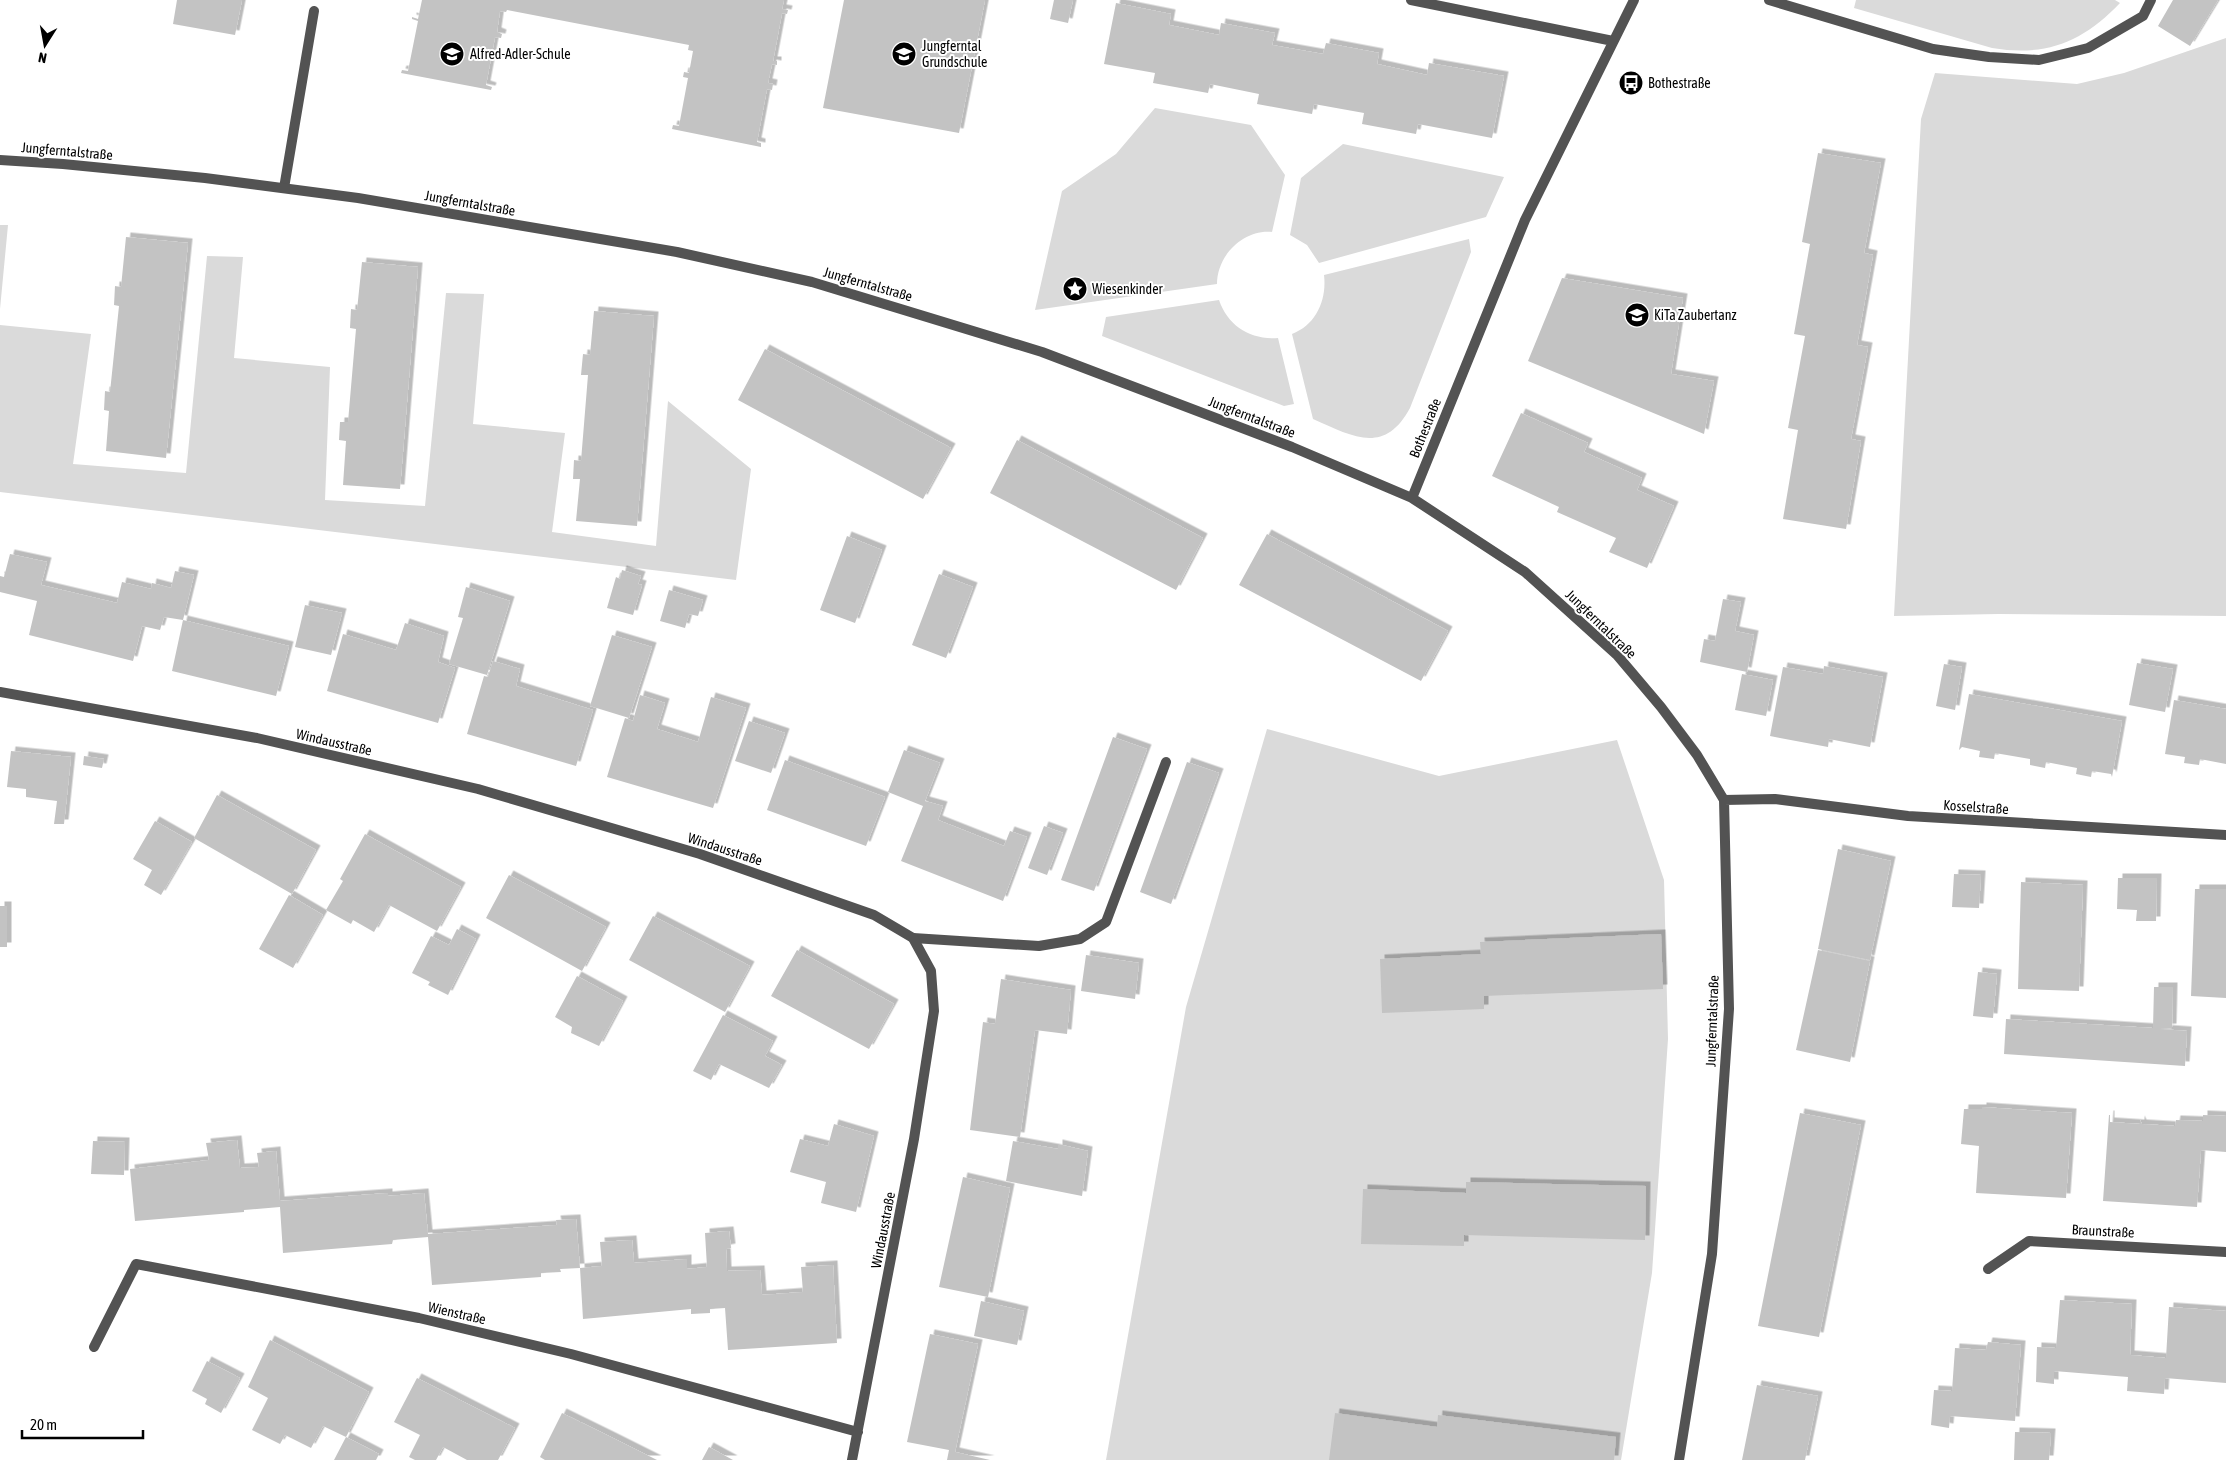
<svg xmlns="http://www.w3.org/2000/svg" width="2226" height="1460" font-family="'Asap Condensed',sans-serif">
<defs>
<filter id="shadow"><feDropShadow dx="4.5" dy="-4.5" stdDeviation="0" flood-color="#0004"/></filter>
</defs>
<rect width="100%" height="100%" fill="#fff"/>
<path fill="#dadada" d="M1856,0H2115L2120,3C2083,42 2046,57 1992,48L1854,8Z
M2226,38V616L1998,614L1894,616L1921,119L1935,73L2077,84L2124,73Z
M1155,108L1251,125L1285,175L1272,232C1244,229 1217,255 1217,284L1035,310L1062,191L1116,154Z
M1343,144L1504,177L1486,217L1319,263L1307,245L1290,235L1301,178Z
M0,225H8L0,309Z
M1469,239L1471,252L1410,408C1384,456 1352,436 1313,419L1292,334C1316,325 1327,300 1324,275Z
M207,256L243,257L234,358L330,367L325,500L425,506L446,293L484,294L473,424L565,433L552,532L656,546L668,401L751,469L736,580L0,492V325L91,334L73,464L186,473Z
M1219,300C1228,326 1250,340 1278,338L1294,404L1284,406L1102,336L1106,317Z
M1267,729L1439,776L1617,740L1664,880L1668,1039L1652,1273L1621,1460H1106L1186,1007Z"/>
<path fill="#c3c3c3" filter="url(#shadow)" d="M177,0H242L235,35L173,24Z
M422,0H784L782,9L788,10L787,14L782,13L773,61H777V65L772,64L768,83L773,84L772,90L767,89L757,142L761,143V147L672,129L673,125L679,126L688,78L683,77L684,72L689,73L693,51L688,50L689,45L507,10L506,12L500,11L497,32L502,34L501,38L495,37L486,85L492,87L491,90L401,73L402,70L408,71L418,21L412,19V17L418,19Z
M844,0H985L959,133L823,108Z
M1054,0H1073L1068,23L1050,19Z
M2173,0H2218L2190,46L2158,26Z
M1116,3L1171,14L1169,25L1219,35L1221,23L1275,33L1272,45L1323,54L1326,43L1379,53L1377,64L1427,75L1429,63L1504,76L1492,138L1418,124L1416,134L1362,124L1364,113L1314,104L1312,114L1257,104L1259,94L1210,84L1208,93L1153,83L1155,73L1104,64Z
M1818,153L1881,163L1864,253L1873,255L1857,345L1868,347L1851,439L1861,441L1846,529L1783,519L1798,430L1788,428L1805,336L1794,334L1810,244L1802,242Z
M126,237L188,243L166,458L106,451L109,411L104,410L105,391L110,392L119,306L114,305L115,286L121,287Z
M362,262L418,267L400,489L343,485L346,441L339,440L340,422H348L356,329L350,328L351,309L357,310Z
M1562,278L1683,298L1671,374L1714,381L1704,434L1528,361Z
M594,311L654,316L637,526L576,521L580,479H573L574,460L581,461L588,375H581L583,354L590,355Z
M765,349L951,448L923,499L738,400Z
M1521,413L1588,443L1584,452L1642,478L1637,490L1674,506L1647,568L1609,552L1616,538L1557,512L1559,507L1492,476Z
M1017,440L1203,538L1176,590L990,493Z
M1267,534L1448,631L1421,681L1239,585Z
M847,536L882,550L855,623L820,610Z
M10,554L47,562L41,585L117,603L122,582L151,589L152,583L171,588L175,571L194,575L183,620L289,646L276,696L172,671L183,620L164,617L160,630L142,626L133,661L29,635L37,601L0,592V576L4,577Z
M622,570L641,576L638,584L642,585L633,615L607,608L616,577L620,579Z
M939,574L973,587L946,658L912,645Z
M466,587L510,601L487,675L449,664L463,618L458,617Z
M669,590L703,600L698,616L689,614L685,628L660,621Z
M1723,599L1741,602L1735,631L1754,635L1747,672L1700,662L1704,639L1715,641Z
M305,605L342,613L331,655L295,647Z
M405,623L444,636L438,662L455,668L438,723L327,691L343,634L396,650Z
M612,635L652,647L629,718L590,706Z
M493,661L520,669L516,686L593,710L576,766L467,734L484,676L488,677Z
M2137,663L2173,669L2165,712L2129,705Z
M1944,664L1962,667L1955,710L1936,706Z
M1824,666L1883,677L1870,747L1829,739L1828,747L1770,736L1783,667L1823,674Z
M1742,674L1773,680L1766,716L1735,710Z
M1969,694L2122,721L2112,777L2111,774L2092,771L2091,777L2076,774L2077,768L2046,762L2045,768L2030,765V759L1995,753L1994,759L1979,757L1980,751L1962,747L1959,750Z
M640,695L665,703L657,729L698,742L711,697L746,708L713,808L607,777L625,718L633,721Z
M2174,700L2226,709V764L2200,759L2199,765L2184,763L2185,757L2165,754Z
M749,721L785,733L771,773L735,761Z
M1113,737L1147,749L1094,891L1061,880Z
M904,750L940,763L925,801L943,806L938,820L1004,846L1010,831L1027,837L1003,901L901,861L923,806L888,792Z
M11,751L71,757L64,824H54L57,801L26,797V789L7,787Z
M84,756L104,759L102,768L83,765Z
M785,760L885,797L866,846L767,810Z
M1187,762L1219,773L1171,904L1140,892Z
M217,795L316,850L292,894L194,838Z
M155,821L192,842L161,895L144,885L152,870L133,859Z
M1044,826L1063,833L1047,875L1028,868Z
M365,834L461,887L437,931L389,905L374,932L353,920L351,924L326,910L343,881L340,879Z
M1838,849L1891,861L1870,960L1818,949Z
M1954,874L1981,875L1979,908L1952,907Z
M509,875L606,927L582,971L486,918Z
M2118,878H2157L2156,921H2136L2137,910L2117,909Z
M2021,882L2083,885L2079,991L2018,989Z
M2195,889H2226V998L2191,996Z
M289,895L323,915L293,968L259,949Z
M0,906H7V947H0Z
M653,916L750,966L725,1012L629,960Z
M457,929L476,939L448,995L428,985L430,982L412,973L431,936L449,945Z
M1661,934L1663,989L1484,996V1009L1382,1013L1380,959L1481,954L1480,942Z
M797,950L894,1004L869,1049L771,996Z
M1818,950L1870,961L1850,1062L1796,1050Z
M1086,955L1139,963L1135,999L1081,991Z
M1978,972L1997,974L1993,1018L1973,1016Z
M577,976L623,1001L599,1046L571,1033L572,1027L555,1017Z
M1001,979L1071,990L1067,1034L1035,1030L1020,1137L970,1130L983,1022L995,1024Z
M2154,987H2173L2172,1028L2160,1029L2187,1031L2185,1066L2004,1054L2006,1019L2153,1028Z
M723,1015L773,1041L765,1056L782,1065L769,1088L719,1064L711,1080L693,1071Z
M1982,1107L2072,1113L2066,1198L1976,1193L1979,1146L1961,1144L1964,1109H1982Z
M1800,1113L1861,1125L1819,1337L1758,1326Z
M2109,1115H2110V1122L2140,1124V1120L2142,1124L2175,1126L2176,1120L2203,1121V1115L2226,1116V1152L2201,1150L2197,1207L2103,1201Z
M834,1124L874,1136L856,1212L821,1203L826,1182L790,1172L800,1139L828,1146Z
M237,1140L240,1168L259,1167L257,1153L276,1151L280,1201L388,1193V1196L424,1193L428,1234L557,1225L556,1220L576,1219L580,1268L560,1269L561,1272L541,1273V1277L432,1285L428,1237L393,1240L392,1244L283,1253L280,1207L244,1210V1212L135,1221L130,1169L209,1160L206,1143Z
M93,1141L125,1142L124,1175L91,1174Z
M1013,1141L1058,1149V1144L1088,1151L1082,1196L1006,1181Z
M963,1177L1010,1188L988,1297L939,1287Z
M1466,1182L1646,1186L1645,1240L1464,1235V1246L1361,1244L1363,1189L1466,1193Z
M729,1231L731,1248L726,1249L727,1271L760,1270L762,1295L803,1292L801,1267L833,1265L837,1343L728,1350L725,1308L710,1309V1313L691,1314V1309L583,1319L580,1268L602,1266L600,1242L632,1240L634,1263L687,1259V1269L707,1267L705,1233Z
M2060,1300L2132,1304L2130,1355L2166,1358L2169,1307L2226,1311V1383L2165,1378L2164,1394L2127,1391L2128,1377L2054,1371V1384L2036,1382L2037,1347L2056,1348Z
M981,1301L1024,1311L1017,1345L974,1336Z
M930,1334L978,1344L955,1452L990,1460H947L949,1450L907,1442Z
M270,1340L369,1392L346,1437L323,1426L311,1448L285,1435L280,1444L252,1430L268,1398L248,1387Z
M1988,1342L2021,1345L2015,1421L1950,1416L1949,1428L1931,1425L1934,1390L1952,1391L1955,1348L1986,1350Z
M207,1361L240,1378L221,1413L205,1404L207,1399L192,1391Z
M417,1378L515,1428L498,1460H467L443,1447L436,1460H415L409,1457L420,1435L394,1422Z
M1757,1385L1818,1396L1805,1460H1742Z
M562,1413L611,1437L657,1460H545L540,1457Z
M1335,1413L1437,1427L1438,1415L1616,1437L1614,1460H1329Z
M2015,1432L2051,1433L2049,1460H2014Z
M346,1437L379,1454L376,1460H334Z
M709,1447L733,1460H702Z"/>
<g fill="none" stroke-linecap="round" stroke-linejoin="round">
<path stroke="#535353" stroke-width="10" d="M284,188L314,11
M913,938L1039,946L1080,939L1106,922L1166,762"/>
<path stroke="#535353" stroke-width="10" d="M1411,0L1613,41
M1769,0L1933,49L1989,57L2039,60L2088,48L2143,16L2151,0
M0,160L63,164L205,178L358,198L677,252L812,282L1042,352L1292,447L1412,498L1525,572L1617,655L1661,707L1697,755L1724,800L1729,1009L1712,1254L1679,1460
M1412,498L1525,220L1634,0
M0,692L257,738L478,789L700,854L874,915L913,938L931,971L934,1011L914,1139L852,1460
M1724,800L1775,799L1908,816L2226,835
M1988,1269L2029,1241L2226,1252
M94,1347L136,1264L419,1318L571,1354L858,1432"/>
</g>
<defs>
<symbol id="school-disc" viewBox="-11 -11 22 22"><circle r="9.5" fill="#000" stroke="#fff"/><path d="M0-5L7-2L0 1L-7-2ZM-4 1L0 2.5L4 1V4Q0 6-4 4Z" fill="#fff"/></symbol>
<symbol id="bus-disc" viewBox="-11 -11 22 22"><circle r="9.5" fill="#000" stroke="#fff"/><path d="M-5-6H5V4H4V6H2V4H-2V6H-4V4H-5ZM-3.5-4V0h7V-4ZM-3.5 1.2v1.5H-2V1.2ZM2 1.2v1.5H3.5V1.2Z" fill="#fff"/></symbol>
<symbol id="sight-disc" viewBox="-11 -11 22 22"><circle r="9.5" fill="#000" stroke="#fff"/><path d="M0-6L1.8-2.2L6-1.7L2.9 1.2L3.7 5.4L0 3.3L-3.7 5.4L-2.9 1.2L-6-1.7L-1.8-2.2Z" fill="#fff"/></symbol>
</defs>
<g fill-rule="evenodd">
<use href="#school-disc" x="438" y="40" width="28" height="28"/>
<use href="#school-disc" x="890" y="40" width="28" height="28"/>
<use href="#bus-disc" x="1617" y="69" width="28" height="28"/>
<use href="#sight-disc" x="1061" y="275" width="28" height="28"/>
<use href="#school-disc" x="1623" y="301" width="28" height="28"/>
</g>
<g text-anchor="middle" stroke-width="4" stroke-linejoin="round" paint-order="stroke">
<g font-size="14" fill="#000" stroke="#fff" text-anchor="start">
<text x="922" y="51">Jungferntal<tspan x="922" dy="16">Grundschule</tspan></text>
<text x="470" y="59">Alfred-Adler-Schule</text>
<text x="1648" y="88">Bothestraße</text>
<text x="1092" y="294">Wiesenkinder</text>
<text x="1654" y="320">KiTa Zaubertanz</text>
</g>
<g font-size="14" fill="#000" stroke="#fff">
<text transform="translate(67 151) rotate(5)" y="5">Jungferntalstraße</text>
<text transform="translate(470 203) rotate(10)" y="5">Jungferntalstraße</text>
<text transform="translate(868 284) rotate(16)" y="5">Jungferntalstraße</text>
<text transform="translate(1252 417) rotate(21)" y="5">Jungferntalstraße</text>
<text transform="translate(1425 428) rotate(-68)" y="5">Bothestraße</text>
<text transform="translate(1601 624) rotate(44)" y="5">Jungferntalstraße</text>
<text transform="translate(334 742) rotate(13)" y="5">Windausstraße</text>
<text transform="translate(1976 807) rotate(4)" y="5">Kosselstraße</text>
<text transform="translate(725 849) rotate(18)" y="5">Windausstraße</text>
<text transform="translate(1712 1021) rotate(-88)" y="5">Jungferntalstraße</text>
<text transform="translate(883 1230) rotate(-79)" y="5">Windausstraße</text>
<text transform="translate(2103 1231) rotate(3)" y="5">Braunstraße</text>
<text transform="translate(457 1313) rotate(13)" y="5">Wienstraße</text>
</g>
</g>
<g transform="translate(45 45) rotate(191)" stroke="#ffffff" stroke-width="4" paint-order="stroke">
<path d="M0-4L9 19L0 12L-9 19Z" fill="#000000"/>
<text y="-8" font-size="14" font-weight="bold" text-anchor="middle" fill="#000000">N</text>
</g>
<path d="M22 1430v8h121v-8" fill="none" stroke="#000000" stroke-width="2.5"/>
<text x="30" y="1430" font-size="15" fill="#000000" stroke="#ffffff" stroke-width="4" paint-order="stroke">20 m</text>
</svg>
